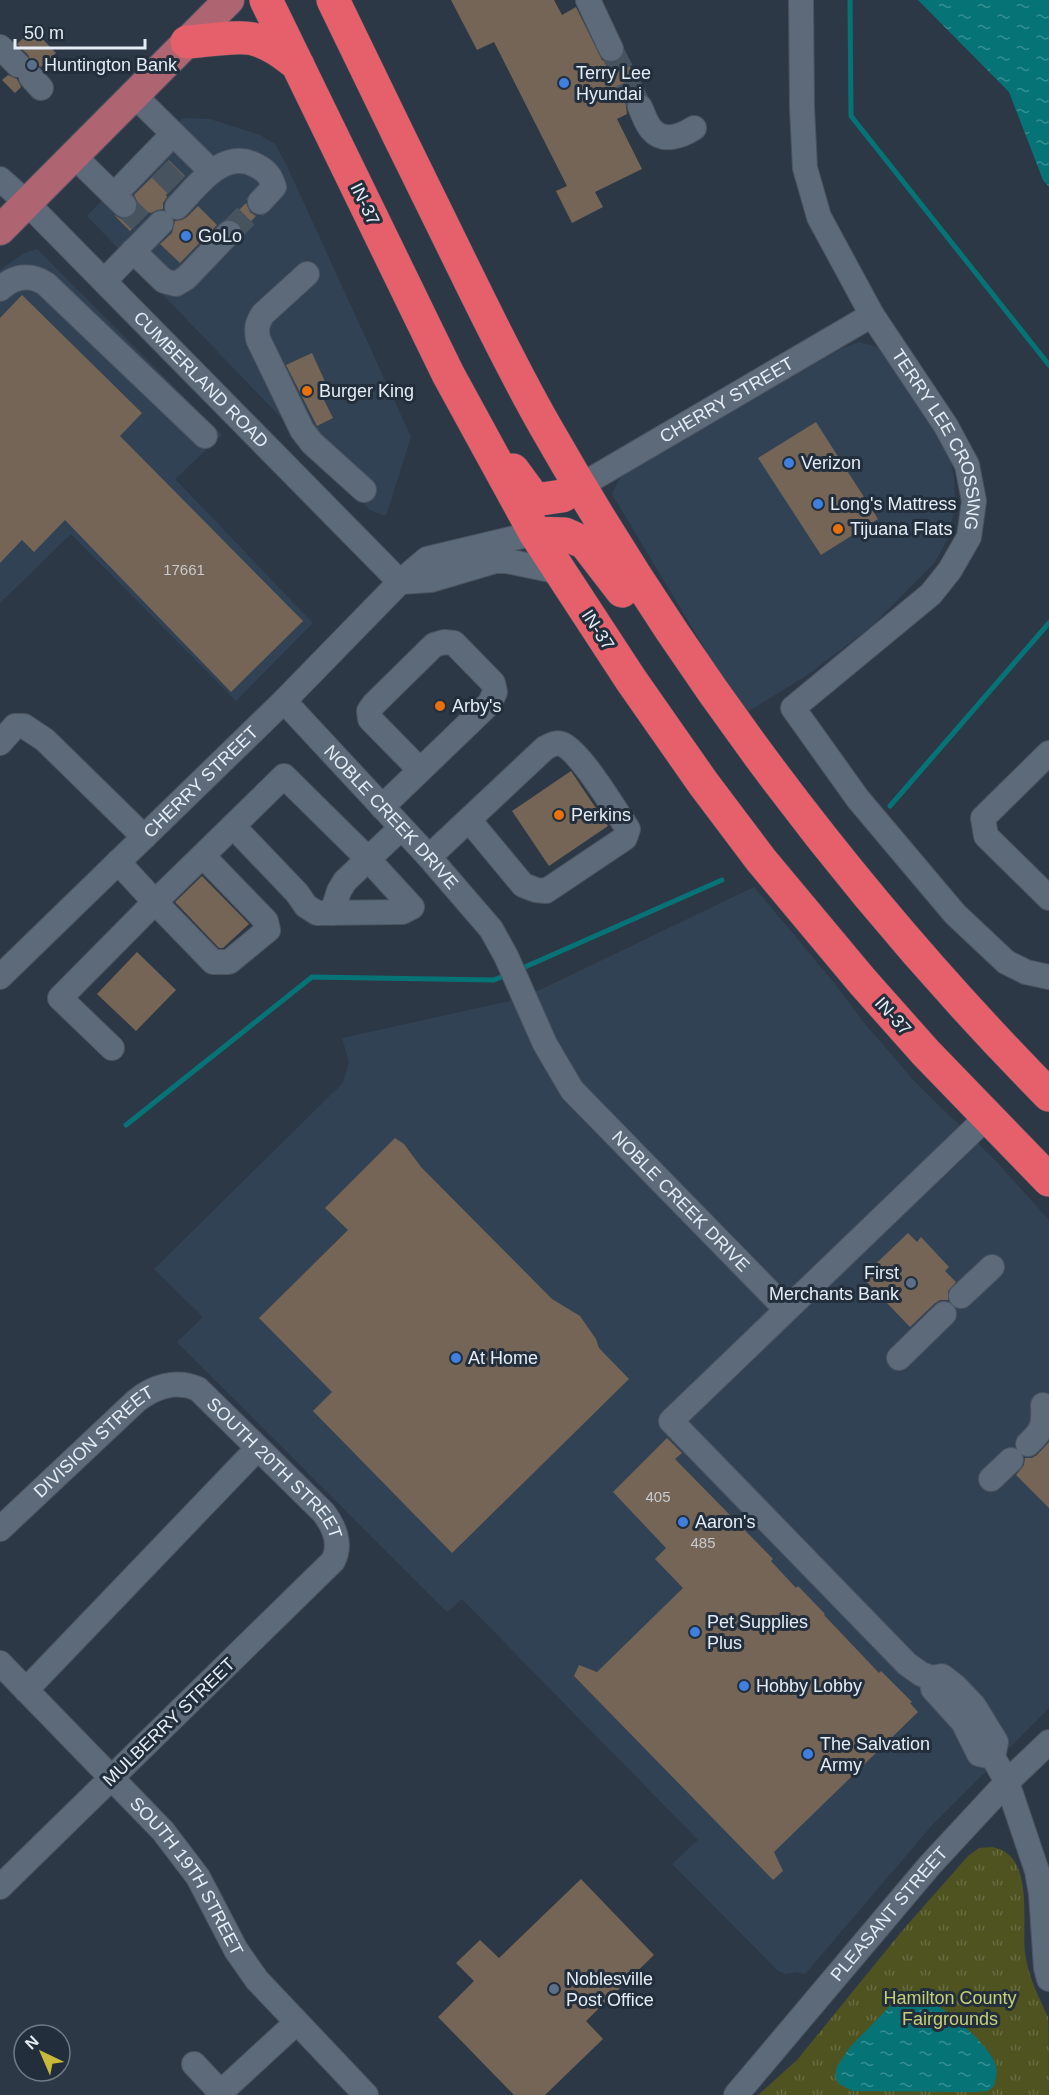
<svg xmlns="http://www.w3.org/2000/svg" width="1049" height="2095" font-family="Arial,sans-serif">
<defs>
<pattern id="park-tufts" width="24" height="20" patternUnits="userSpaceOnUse" patternTransform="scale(1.5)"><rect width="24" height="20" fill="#4e5320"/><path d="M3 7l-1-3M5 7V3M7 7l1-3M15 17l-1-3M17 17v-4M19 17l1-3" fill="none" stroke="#676c41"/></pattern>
<pattern id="water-ripples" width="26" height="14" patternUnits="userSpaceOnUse" patternTransform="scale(1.5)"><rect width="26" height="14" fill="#067477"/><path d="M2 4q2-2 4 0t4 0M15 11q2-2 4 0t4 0" fill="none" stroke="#368f92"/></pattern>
</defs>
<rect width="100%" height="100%" fill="#2d3846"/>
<path fill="#324255" d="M183,118L210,119L260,135L275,144L287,166L411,437L386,516L370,510L87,216Z
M37,249L222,435L175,479L313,623L236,701L71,534L0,603V270L24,253Z
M859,342L878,347L889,355L949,453L954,478L955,504L949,536L935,562L873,625L806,676L744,714L612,494L619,480L629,470L839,350Z
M754,887L835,984L865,1024L916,1083L996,1161L1049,1220V1708L934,1823L805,1974L797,1972L786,1974L778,1971L672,1864L698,1840L462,1599L447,1612L177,1342L203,1317L154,1269L343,1083L349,1062L342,1038L514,1000L542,989Z"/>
<path fill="url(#park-tufts)" d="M992,1847C996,1848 1002,1849 1005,1852C1032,1868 1022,1927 1025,1952C1028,1977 1038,1995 1048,2017C1049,2024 1049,2083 1049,2095H758L797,2060L902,1931L968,1856L979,1848Z"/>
<path fill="url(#water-ripples)" d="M918,0H1049V187L1043,180L1009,92Z
M913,1993C937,2000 985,2040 995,2063C998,2071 996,2078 994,2086L988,2091L976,2092L852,2091L839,2084L835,2077L837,2066L850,2047L898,1998Z"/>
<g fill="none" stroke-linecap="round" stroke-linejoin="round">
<path stroke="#067477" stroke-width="5" d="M850,0L851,116L1049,365
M890,806L1049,623
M518,970L722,880
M126,1125L312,977L494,980L506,975"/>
</g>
<path fill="#746556" d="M451,0H554L562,15L576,7L602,60L609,63L616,62L624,55L644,94H635L629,98L626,106L627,114L617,119L642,169L595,192L603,207L572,223L556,191L567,186L494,42L477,50Z
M33,29L56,53L41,67L32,63L28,55L17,44Z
M8,75L17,79L21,87L15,93L2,80Z
M169,160L185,176L166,195L167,197L163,203V209L157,210L151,213L149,212L130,231L114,215L121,219H127L134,215L138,208L137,201L134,195Z
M246,203L250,212L256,216L243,229L238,222L230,219Z
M198,206L217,225L180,263L160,244L172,233L175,221L182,220L187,217Z
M22,295L142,413L120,436L303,621L231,692L65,520L34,552L22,540L0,563V318Z
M312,353L327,386L324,387L328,396L323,398L333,418L317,426L286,365Z
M816,422L878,519L821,555L758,458Z
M571,771L608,826L549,866L512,811Z
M202,876L249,924L223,948H219L175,902Z
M137,952L176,990L136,1031L97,994Z
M395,1138L404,1144L421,1167L552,1299L580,1316L596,1339L599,1348L629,1379L452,1553L313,1411L332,1392L259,1318L348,1230L325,1208Z
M908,1233L917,1242L921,1237L949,1267L945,1271L956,1282L948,1291V1300H940L934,1304L910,1327L862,1277Z
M667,1438L682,1453L675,1459L773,1559L771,1561L796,1588L798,1586L825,1614L824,1615L879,1673L881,1671L912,1702L910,1703L918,1712L774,1852L783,1871L773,1880L574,1676L579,1665L597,1672L683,1588L655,1559L666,1548L613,1492Z
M1049,1442V1508L1016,1475L1024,1465L1025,1458H1032L1037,1455Z
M581,1879L654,1955L586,2021L603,2039L545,2095H514L438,2017L474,1981L456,1963L480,1940L499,1958Z"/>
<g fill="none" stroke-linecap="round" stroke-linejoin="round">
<path stroke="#485360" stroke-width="24" stroke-dasharray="24 12" stroke-linecap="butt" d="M611,49L640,107
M160,169L176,185
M124,205L140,221
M229,233L260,202"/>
<defs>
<g id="minor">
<path d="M588,0L611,49"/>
<path id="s1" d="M801,0L802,108L805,168L819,217L872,315L946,426L967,465L974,501L969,537L950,570L931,594L793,708L858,799L955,914L1006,962L1026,972L1049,977"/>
<path d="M0,47L18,65"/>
<path d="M31,77L41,88"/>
<path d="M134,95L211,171"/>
<path d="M640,107C643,113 646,124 652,130C663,143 682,136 694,128"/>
<path d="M74,156L124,205"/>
<path id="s2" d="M0,179L27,203L400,582"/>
<path d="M114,195L173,134"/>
<path d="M177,207C197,186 224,147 257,166C267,171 271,177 274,187L260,202"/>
<path d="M133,251L164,281L176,284L186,278L229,233"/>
<path d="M307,274L263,314C257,323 256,329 258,339L302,430L312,443L364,490"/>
<path d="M104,281L161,223"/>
<path d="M0,289C14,276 30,273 46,284L205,436"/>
<path id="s3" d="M580,486L872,315"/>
<path d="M400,582L431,580L495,561H507L560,572"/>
<path id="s4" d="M284,701L429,857L491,929L506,956L545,1044L572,1090L786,1309"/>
<path d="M0,743L15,726H24L45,740L144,837"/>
<path d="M1049,753L983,818L986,836L1049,898"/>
<path d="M284,776L367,858L412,907L402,912L317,913L306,906L297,893L233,826Z"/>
<path d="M382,807L490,703L495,692L493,683L454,643L444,642L434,645L374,704L369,711L370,719L420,770"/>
<path d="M429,857L545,748C551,745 555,742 562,744C581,752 615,810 628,829L625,838L546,891L536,890L523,885L469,820"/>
<path d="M118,862L155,902L233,826"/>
<path d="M332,913L339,891L345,881L401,828"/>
<path id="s5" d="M0,977L284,701L400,582L427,559L535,533"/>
<path d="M112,1048L60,998L155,902L213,962H229L268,930L266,921L203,856"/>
<path d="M961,1296L992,1267"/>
<path d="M899,1358L944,1314"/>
<path d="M1028,1444C1043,1430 1044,1425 1043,1405"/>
<path d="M991,1479L1011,1460"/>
<path id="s6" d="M0,1529L136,1401C153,1387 176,1379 198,1389L323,1512C334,1526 342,1544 333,1561L0,1887"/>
<path id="s7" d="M0,1663L163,1831L198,1877L236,1950L257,1980L366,2095"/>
<path d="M932,1678L921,1674L907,1664L671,1421L987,1117"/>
<path d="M26,1690L257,1449"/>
<path d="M993,1757L979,1754L963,1722L933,1689L932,1678L942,1676L955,1686L974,1706L996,1742L993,1757L1007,1782L1037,1871L1041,1894L1046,1968L1049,1979"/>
<path d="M194,2064L223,2095"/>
<path d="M221,2092L296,2023"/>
<path id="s8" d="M736,2095L930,1865L1007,1782L1049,1742"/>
</g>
<path id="major" d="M0,230L229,0"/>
<path id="highway" d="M266,0L448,374L535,533L631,680L703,783L761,860L862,981L926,1053L1049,1180
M333,0C370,77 408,155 446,232C478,297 509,363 545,426C684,670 852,895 1049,1095
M187,42C204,41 239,35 253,39C270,43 284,54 298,65
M513,470L535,500L562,496L580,486
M535,533L565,534L585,543L622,591"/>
</defs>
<use href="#minor" stroke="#4b5460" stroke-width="26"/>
<use href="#major" stroke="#4b5460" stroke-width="32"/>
<use href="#highway" stroke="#4b5460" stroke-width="34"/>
<use href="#minor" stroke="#5d6a7a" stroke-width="24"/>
<use href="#major" stroke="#af6471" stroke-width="30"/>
<use href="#highway" stroke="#e5606b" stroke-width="33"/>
</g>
<g fill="#5c6f8a" stroke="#232e3c" stroke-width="2">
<circle cx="32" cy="65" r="6"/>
<circle cx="911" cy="1283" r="6"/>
<circle cx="554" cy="1989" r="6"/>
</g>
<g fill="#3f7fe0" stroke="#232e3c" stroke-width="2">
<circle cx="564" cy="83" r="6"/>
<circle cx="186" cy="236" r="6"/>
<circle cx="789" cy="463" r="6"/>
<circle cx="818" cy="504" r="6"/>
<circle cx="456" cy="1358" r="6"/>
<circle cx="683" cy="1522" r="6"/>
<circle cx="695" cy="1632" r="6"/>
<circle cx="744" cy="1686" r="6"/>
<circle cx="808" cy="1754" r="6"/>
</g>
<g fill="#e8710a" stroke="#232e3c" stroke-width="2">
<circle cx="307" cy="391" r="6"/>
<circle cx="838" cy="529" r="6"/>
<circle cx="440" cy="706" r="6"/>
<circle cx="559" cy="815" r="6"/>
</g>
<g text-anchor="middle" stroke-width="6" stroke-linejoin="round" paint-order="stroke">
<g font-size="15" fill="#c8cacd">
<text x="184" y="575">17661</text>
<text x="658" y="1502">405</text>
<text x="703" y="1548">485</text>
</g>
<g font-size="18" fill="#e4ecf5" stroke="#232e3c" text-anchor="start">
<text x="44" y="71">Huntington Bank</text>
<text x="576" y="79">Terry Lee<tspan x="576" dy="21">Hyundai</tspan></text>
<text x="198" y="242">GoLo</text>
<text x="319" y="397">Burger King</text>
<text x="801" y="469">Verizon</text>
<text x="830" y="510">Long's Mattress</text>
<text x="850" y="535">Tijuana Flats</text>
<text x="452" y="712">Arby's</text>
<text x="571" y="821">Perkins</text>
<text x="899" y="1279" text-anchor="end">First<tspan x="899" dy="21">Merchants Bank</tspan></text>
<text x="468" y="1364">At Home</text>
<text x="695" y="1528">Aaron's</text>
<text x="707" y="1628">Pet Supplies<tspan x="707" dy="21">Plus</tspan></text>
<text x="756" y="1692">Hobby Lobby</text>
<text x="820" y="1750">The Salvation<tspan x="820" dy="21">Army</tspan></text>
<text x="566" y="1985">Noblesville<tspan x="566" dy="21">Post Office</tspan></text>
</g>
<g font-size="18" fill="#e4ecf5" stroke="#232e3c">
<text transform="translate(365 204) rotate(64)" y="6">IN-37</text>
<text dy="6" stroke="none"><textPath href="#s2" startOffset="284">CUMBERLAND ROAD</textPath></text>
<text dy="6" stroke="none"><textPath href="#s3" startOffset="170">CHERRY STREET</textPath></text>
<text dy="6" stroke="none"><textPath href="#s1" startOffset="474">TERRY LEE CROSSING</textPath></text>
<text transform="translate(598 630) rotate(57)" y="6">IN-37</text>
<text dy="6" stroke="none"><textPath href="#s5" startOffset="280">CHERRY STREET</textPath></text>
<text dy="6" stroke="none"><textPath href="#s4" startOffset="158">NOBLE CREEK DRIVE</textPath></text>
<text transform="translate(893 1016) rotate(48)" y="6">IN-37</text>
<text dy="6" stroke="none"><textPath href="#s4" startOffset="644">NOBLE CREEK DRIVE</textPath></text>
<text dy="6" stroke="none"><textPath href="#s6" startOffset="128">DIVISION STREET</textPath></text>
<text dy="6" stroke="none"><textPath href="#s6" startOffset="364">SOUTH 20TH STREET</textPath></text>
<text transform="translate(169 1722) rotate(-44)" y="6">MULBERRY STREET</text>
<text dy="6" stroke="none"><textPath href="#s7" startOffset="285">SOUTH 19TH STREET</textPath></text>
<text dy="6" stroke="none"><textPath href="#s8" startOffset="237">PLEASANT STREET</textPath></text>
</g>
<g font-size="18" fill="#c6d075" stroke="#232e3c">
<text x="950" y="2004">Hamilton County<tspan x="950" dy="21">Fairgrounds</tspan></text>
</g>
</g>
<g transform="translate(42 2053) rotate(316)"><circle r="28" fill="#232e3c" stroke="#707a86" stroke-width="1.5"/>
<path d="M0-4.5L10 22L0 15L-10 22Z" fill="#c9ba3a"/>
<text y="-9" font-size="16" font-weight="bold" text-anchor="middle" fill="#e4ecf5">N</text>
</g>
<path d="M15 39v9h130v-9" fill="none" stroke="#e4ecf5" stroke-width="3"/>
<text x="24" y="39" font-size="18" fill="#e4ecf5" stroke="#232e3c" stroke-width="4.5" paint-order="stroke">50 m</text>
</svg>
